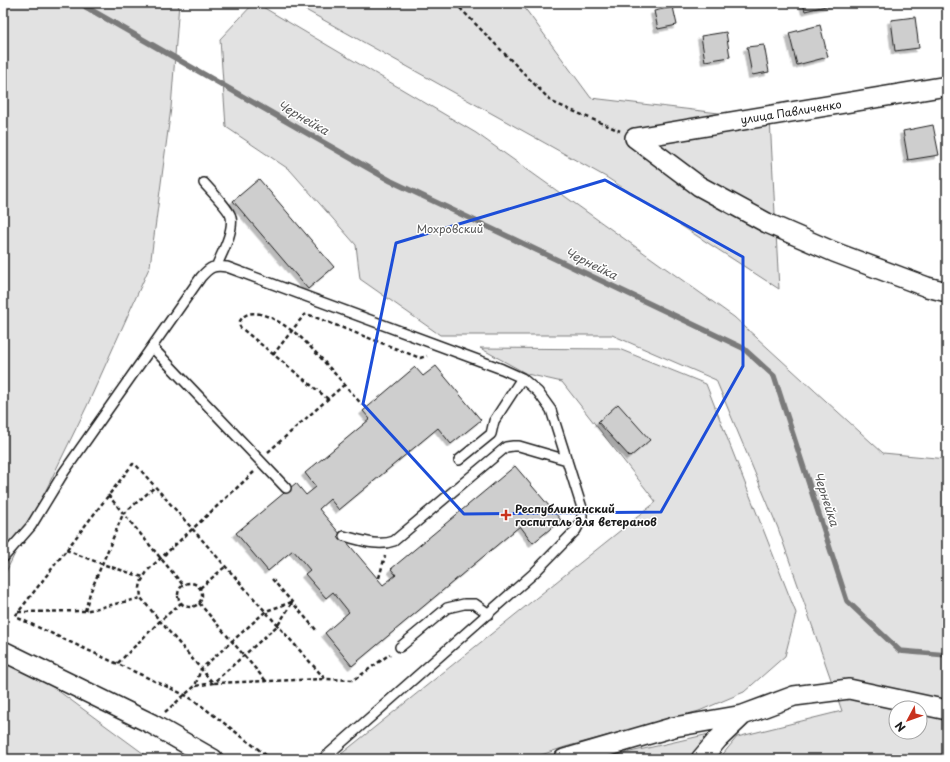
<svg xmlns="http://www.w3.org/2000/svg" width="950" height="762" font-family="'Playpen Sans',sans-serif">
<defs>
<filter id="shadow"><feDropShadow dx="-3.5" dy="3.5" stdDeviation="0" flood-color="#0004"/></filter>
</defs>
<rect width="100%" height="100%" fill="#fff"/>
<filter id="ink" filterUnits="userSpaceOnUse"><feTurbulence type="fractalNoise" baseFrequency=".025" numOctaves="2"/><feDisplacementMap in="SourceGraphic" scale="8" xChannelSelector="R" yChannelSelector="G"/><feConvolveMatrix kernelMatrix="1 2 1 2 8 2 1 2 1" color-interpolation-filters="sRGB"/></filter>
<g filter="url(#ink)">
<path fill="#e2e2e2" stroke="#7f7f7f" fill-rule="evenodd" d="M3,3H179L171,108L150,266L87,406L3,578Z
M254,3H256L476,133L734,317L883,453L947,459V759H719L737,737L842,711L778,528L716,380L612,335H440L360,279L356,245L290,170L226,127L220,39ZM896,708H920V732H896Z
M293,3H521L591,98L770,119L779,289L606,177Z
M480,348L619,349L706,384L796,613L785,656L744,692L699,711L565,747L529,759H335L656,502L562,382L527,374Z
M3,664L23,665L151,759H3Z
M722,731L713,759H600Z"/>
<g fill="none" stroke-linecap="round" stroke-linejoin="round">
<path stroke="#7a7a7a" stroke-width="5.5" d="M84,3L86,7L391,181L743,348L774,376L847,601L900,651L947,655"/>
</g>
<path fill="#cecece" stroke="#1c1c1c" filter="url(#shadow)" d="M803,3H838L805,11Z
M673,7L677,25L658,29L654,11Z
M915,17L919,48L895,51L891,20Z
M820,25L828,57L797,65L789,33Z
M726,32L730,57L705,61L701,36Z
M764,45L769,72L752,75L747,47Z
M933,125L939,155L908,160L903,131Z
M259,179L334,267L308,289L233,201Z
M436,366L481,420L451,444L438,428L339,510L330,499L319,509L383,585L396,575L391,569L515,466L561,520L533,543L520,526L352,666L325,633L349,612L333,592L326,598L305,574L310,570L293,550L268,571L236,533L296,483L306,495L316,487L305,473L370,419L363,411L415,367L423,376Z
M618,404L650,440L630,457L598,422Z"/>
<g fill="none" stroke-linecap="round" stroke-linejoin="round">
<defs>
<path id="lane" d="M204,183C210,190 230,210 231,217C234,231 222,253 217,265
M152,347L286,488
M459,460L491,434L494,421L522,378
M344,536C360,540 378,547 394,541L506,447L513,446H519L567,460
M3,558L31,526L64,472L201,277C210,267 213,265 227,267L502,369L522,378L538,392L551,410L582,508V518L576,530L533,574L323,759
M400,647L447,608L464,604H475L489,614"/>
<path id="street" d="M635,138L699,186L767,223L834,252L927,287L947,292
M635,138L947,86
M3,651L152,724L213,759
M564,759L674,727L743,715
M701,759L718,739L743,715L794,696L849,689L947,710"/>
</defs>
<use href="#lane" stroke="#1c1c1c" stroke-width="12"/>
<use href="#street" stroke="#1c1c1c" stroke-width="22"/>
<path stroke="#1c1c1c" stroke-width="2.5" stroke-dasharray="4 3" stroke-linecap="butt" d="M455,3L552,102L620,131
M273,355L304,315L307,314L420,358L427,356
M328,399L241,328C238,324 239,322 242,318C254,305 280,322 291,330C302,337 311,348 320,357C334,373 349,389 362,405
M268,452L345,384
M254,472L148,570L141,582L140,588L141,598L160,621L213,683L325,679
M108,495L183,585
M66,550L102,564L143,577
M379,578L385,556
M272,579L317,631
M178 595a12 12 0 1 1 24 0a12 12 0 1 1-24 0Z
M200,588L226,566
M199,603L266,681
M85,611L90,593L123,514L155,487
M18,612L85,611L141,598
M118,663L160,621L181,603
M196,686L213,683L278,625L292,603
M165,712L195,686L201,669L266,611L292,602
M271,759L195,701L185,695L18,618L16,615L132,465L133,464L136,465L325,679L354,680L390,654"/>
<use href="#lane" stroke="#fff" stroke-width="9"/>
<use href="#street" stroke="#fff" stroke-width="19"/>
</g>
</g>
<path fill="none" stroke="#1d4ed8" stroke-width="3" stroke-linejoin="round" d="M605,180L743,257V366L661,512L464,514L363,404L396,243Z"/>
<path fill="#c8321e" stroke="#fff" stroke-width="1.5" d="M504 509h4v4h4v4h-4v4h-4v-4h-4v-4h4z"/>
<g text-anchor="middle" stroke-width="3" stroke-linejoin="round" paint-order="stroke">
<g font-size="11" fill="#1c1c1c" stroke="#fff">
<text transform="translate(791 112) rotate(-9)" y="4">улица Павличенко</text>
</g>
<g font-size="11" fill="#575757" stroke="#fff">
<text x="450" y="233">Мохровский</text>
</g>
<g font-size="11" font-weight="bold" fill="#1c1c1c" stroke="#fff" text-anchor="start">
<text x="515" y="513">Республиканский<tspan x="515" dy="13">госпиталь для ветеранов</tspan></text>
</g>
<g font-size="12" font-style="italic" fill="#5a5a5a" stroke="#fff">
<text transform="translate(303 118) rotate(30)" y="4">Чернейка</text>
<text transform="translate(591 264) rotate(26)" y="4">Чернейка</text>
<text transform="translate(826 499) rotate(72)" y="4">Чернейка</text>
</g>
</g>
<rect width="950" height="762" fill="none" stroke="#fff" stroke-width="16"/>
<rect x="8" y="8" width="934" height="746" fill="none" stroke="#1c1c1c" stroke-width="1.5" filter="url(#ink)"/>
<g transform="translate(908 720) rotate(229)"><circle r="19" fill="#ffffff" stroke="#a4a4a4"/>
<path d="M0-3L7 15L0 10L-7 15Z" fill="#c8321e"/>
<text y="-6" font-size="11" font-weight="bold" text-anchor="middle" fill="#1c1c1c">N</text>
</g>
</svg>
